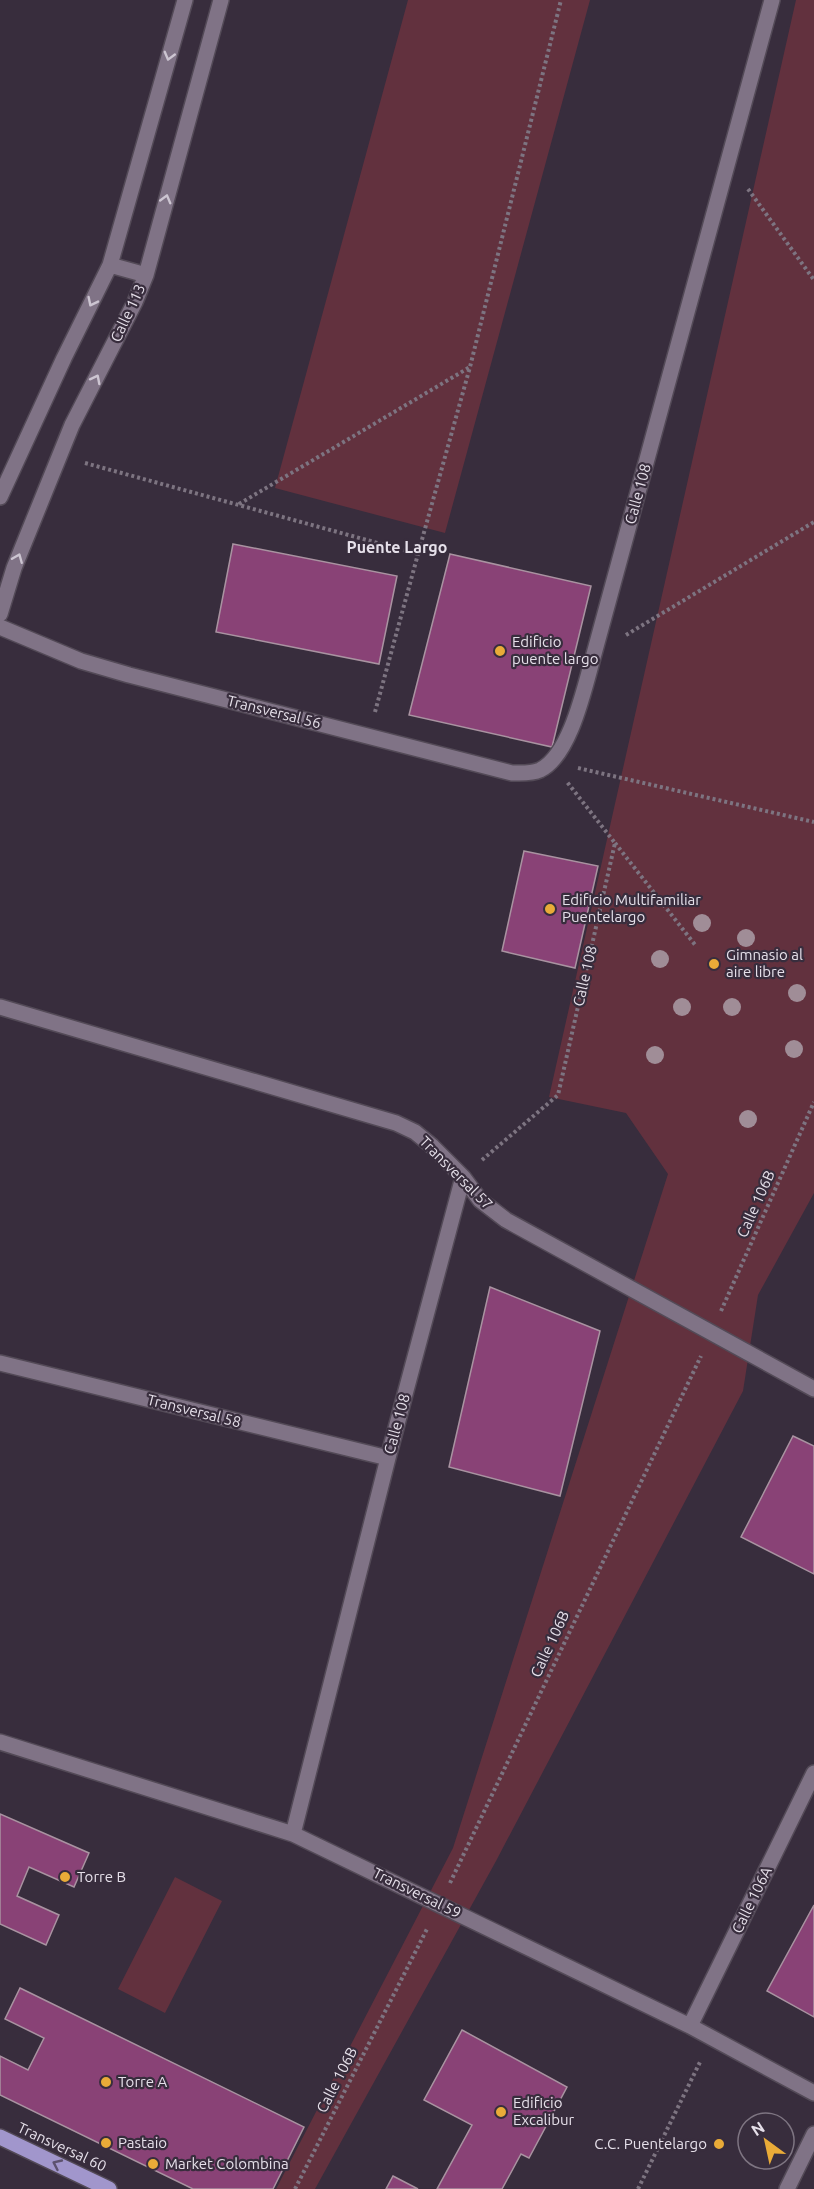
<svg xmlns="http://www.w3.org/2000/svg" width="814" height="2189" font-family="Ubuntu,sans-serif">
<rect width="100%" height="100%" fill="#382d3d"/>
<path fill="#62313e" d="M408,0H590L445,533L275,488Z
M796,0H814V1193L758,1295L743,1391L496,1861L315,2189H276L453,1848L668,1174L626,1113L549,1097Z
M175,1877L222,1901L165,2013L118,1989Z"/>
<path fill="#894276" stroke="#a993a1" stroke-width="1.5" d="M233,544L397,576L379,664L216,632Z
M450,554L591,586L552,747L409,715Z
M524,851L598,866L575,968L502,951Z
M490,1287L600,1331L560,1496L449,1467Z
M793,1436L814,1446V1574L741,1537Z
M0,1814L89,1853L74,1887L29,1867L17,1896L59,1915L46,1945L0,1924Z
M814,1905V2017L767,1991Z
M20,1988L304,2127L273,2189H193L0,2095V2056L28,2070L44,2038L5,2019Z
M462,2030L567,2087L529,2158L521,2154L502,2189H437L472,2125L424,2100Z
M393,2176L418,2189H386Z"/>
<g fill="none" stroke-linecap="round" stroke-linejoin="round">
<defs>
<path id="minor" d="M110,265L146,275
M0,497L64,358L110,265L185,0
M0,614L14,568L72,425L135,302L146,275L221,0
M0,627L81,661L129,675L512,773C521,773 531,774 540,770C571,755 585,685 594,654L772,0
M0,1007L396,1123L415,1132L432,1146L463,1177L480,1200L506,1220L814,1389
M0,1363L388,1458
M0,1742L293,1834L690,2026L814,2093
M293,1834L388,1458L463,1177
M690,2026L814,1773
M787,2189L814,2134"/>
<path id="major" d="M0,2137L109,2189"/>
</defs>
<use href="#minor" stroke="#534a57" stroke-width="18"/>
<use href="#major" stroke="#534a57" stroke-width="18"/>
<path stroke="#7d7481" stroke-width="4" stroke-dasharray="3 3" stroke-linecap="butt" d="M748,189L814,280
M85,463L418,554L470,367L561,0
M239,504L470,367
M626,635L814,522
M375,712L418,554
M578,768L814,822
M615,843L696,946
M482,1160L558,1095L615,843L567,782
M721,1311L814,1102
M450,1883L701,1356
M295,2189L428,1927
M638,2189L701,2060"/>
<use href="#minor" stroke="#807386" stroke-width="15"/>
<use href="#major" stroke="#a196cc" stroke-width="15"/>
</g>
<g fill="#a08d97">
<circle cx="702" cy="923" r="9"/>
<circle cx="746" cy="938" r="9"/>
<circle cx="660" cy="959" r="9"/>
<circle cx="797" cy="993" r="9"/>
<circle cx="682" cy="1007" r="9"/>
<circle cx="732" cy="1007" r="9"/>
<circle cx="794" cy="1049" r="9"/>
<circle cx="655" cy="1055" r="9"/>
<circle cx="748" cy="1119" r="9"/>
</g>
<defs><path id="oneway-chevron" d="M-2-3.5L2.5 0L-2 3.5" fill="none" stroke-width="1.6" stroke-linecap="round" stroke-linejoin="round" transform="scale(1.5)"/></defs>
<g stroke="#ccc5d1">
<use href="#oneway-chevron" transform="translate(169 56) rotate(105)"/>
<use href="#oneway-chevron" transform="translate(166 199) rotate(-75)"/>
<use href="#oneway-chevron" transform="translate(92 302) rotate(116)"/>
<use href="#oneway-chevron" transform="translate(96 379) rotate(-63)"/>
<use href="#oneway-chevron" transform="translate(18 558) rotate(-68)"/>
</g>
<use stroke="#5d526f" href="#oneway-chevron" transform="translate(57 2164) rotate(-155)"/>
<g fill="#e9ab38" stroke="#382d3d" stroke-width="2">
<circle cx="500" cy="651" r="6"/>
<circle cx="550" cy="909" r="6"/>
<circle cx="714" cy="964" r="6"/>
<circle cx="65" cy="1877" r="6"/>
<circle cx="106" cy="2082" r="6"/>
<circle cx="501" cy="2112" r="6"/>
<circle cx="106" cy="2143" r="6"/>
<circle cx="719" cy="2144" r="6"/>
<circle cx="153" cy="2164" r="6"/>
</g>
<g text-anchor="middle" stroke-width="4.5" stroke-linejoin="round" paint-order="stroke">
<g font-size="15" fill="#e6e0ea" stroke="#382d3d">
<text transform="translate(128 313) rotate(-65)" y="5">Calle 113</text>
<text transform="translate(638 494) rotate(-75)" y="5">Calle 108</text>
<text transform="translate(274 712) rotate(14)" y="5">Transversal 56</text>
<text transform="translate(585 976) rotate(-77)" y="5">Calle 108</text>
<text transform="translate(456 1173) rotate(45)" y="5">Transversal 57</text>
<text transform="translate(756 1204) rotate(-66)" y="5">Calle 106B</text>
<text transform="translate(194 1411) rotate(14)" y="5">Transversal 58</text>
<text transform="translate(397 1424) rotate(-75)" y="5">Calle 108</text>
<text transform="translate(550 1644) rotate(-65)" y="5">Calle 106B</text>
<text transform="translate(417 1893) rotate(26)" y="5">Transversal 59</text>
<text transform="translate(752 1900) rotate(-64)" y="5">Calle 106A</text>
<text transform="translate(337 2080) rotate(-63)" y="5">Calle 106B</text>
<text transform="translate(62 2147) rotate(25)" y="5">Transversal 60</text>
</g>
<g font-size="15" fill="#e6e0ea" stroke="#382d3d" text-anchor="start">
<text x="512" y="647">Edificio<tspan x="512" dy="17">puente largo</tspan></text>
<text x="562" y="905">Edificio Multifamiliar<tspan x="562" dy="17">Puentelargo</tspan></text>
<text x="726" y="960">Gimnasio al<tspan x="726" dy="17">aire libre</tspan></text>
<text x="77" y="1882">Torre B</text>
<text x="118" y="2087">Torre A</text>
<text x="513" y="2108">Edificio<tspan x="513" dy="17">Excalibur</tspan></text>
<text x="118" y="2148">Pastaio</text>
<text x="707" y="2149" text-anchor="end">C.C. Puentelargo</text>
<text x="165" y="2169">Market Colombina</text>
</g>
<g font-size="16" font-weight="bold" fill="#e6e0ea" stroke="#382d3d">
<text x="397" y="553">Puente Largo</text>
</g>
</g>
<g transform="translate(766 2141) rotate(327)"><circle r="28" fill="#382d3d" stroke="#7e7582" stroke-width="1.5"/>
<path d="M0-4.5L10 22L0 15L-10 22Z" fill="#e9ab38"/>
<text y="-9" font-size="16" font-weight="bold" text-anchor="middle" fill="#e6e0ea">N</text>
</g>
</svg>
